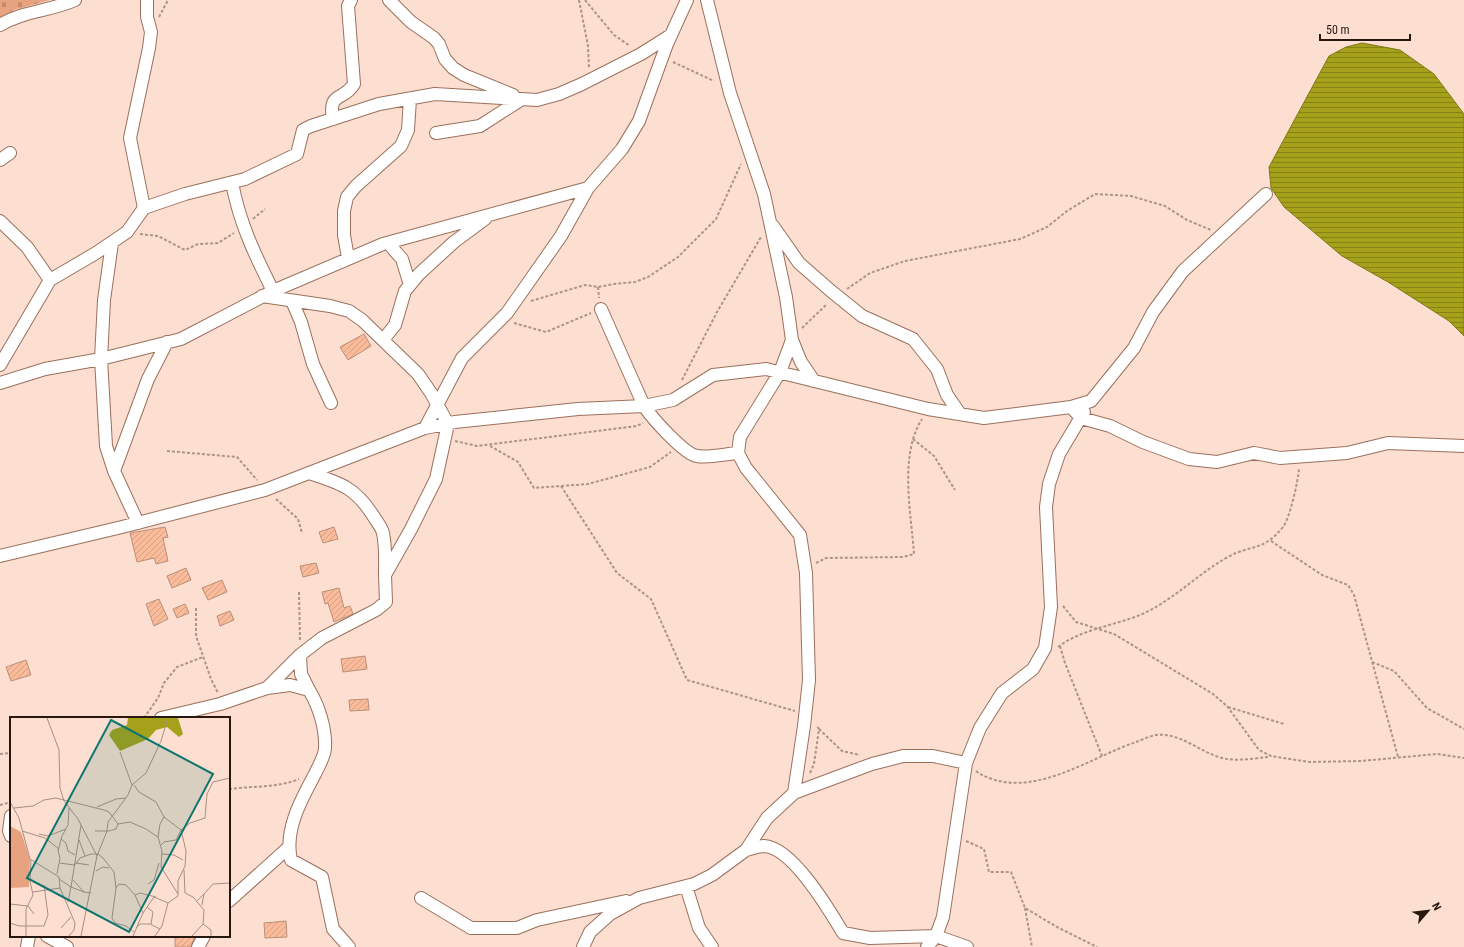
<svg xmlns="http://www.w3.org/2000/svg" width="1464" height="947" font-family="'Roboto Condensed',sans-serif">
<defs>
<pattern id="cemetery-stones" width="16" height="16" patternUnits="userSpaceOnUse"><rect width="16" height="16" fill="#e7a280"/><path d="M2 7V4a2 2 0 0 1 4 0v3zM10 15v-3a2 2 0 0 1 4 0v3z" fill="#c68b6d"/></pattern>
<pattern id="water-rules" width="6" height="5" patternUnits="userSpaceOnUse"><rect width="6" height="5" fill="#a5a11b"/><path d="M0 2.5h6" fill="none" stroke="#868216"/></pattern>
<pattern id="building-hatch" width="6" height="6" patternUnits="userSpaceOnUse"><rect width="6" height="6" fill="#fabb9b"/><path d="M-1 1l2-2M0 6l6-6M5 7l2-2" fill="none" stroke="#d6a084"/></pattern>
</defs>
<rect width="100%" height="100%" fill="#fcdfd1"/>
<path fill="url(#cemetery-stones)" d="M0,0H50L14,10L0,19Z"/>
<path fill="url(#water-rules)" stroke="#807817" d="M1362,43L1400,50L1434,74L1464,114V336L1449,321L1388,282L1342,256L1284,207L1271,188L1269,167L1329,56L1346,47Z"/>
<path fill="url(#building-hatch)" stroke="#ba8f79" d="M364,334L371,346L348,360L340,347Z
M165,527L168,537L163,538L168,561L156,564L154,558L137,562L130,533Z
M334,527L338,539L323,543L319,532Z
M316,563L319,573L303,577L300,566Z
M186,568L191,580L172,588L167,576Z
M222,580L227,592L208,600L202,588Z
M339,588L344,608L350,606L353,614L334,622L328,603L325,604L322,592Z
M159,599L168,619L154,626L146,604Z
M185,604L189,613L177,618L173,609Z
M230,611L234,620L220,626L217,616Z
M365,656L367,669L343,672L341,659Z
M26,660L31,675L11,681L6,667Z
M368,699L369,710L350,711L349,700Z
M286,921L287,937L265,938L264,923Z
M175,936H195L191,947H175Z"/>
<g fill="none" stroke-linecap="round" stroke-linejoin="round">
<defs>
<path id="street" d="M389,0L411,22L434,38L439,44L445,59L453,68L464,75L513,95
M0,25C23,11 51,11 75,0
M333,119C328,91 343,102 354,84L348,6L351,0
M436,133L480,126L522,99
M0,160L10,153
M232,183C240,224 254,253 273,291
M144,208L185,194L245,179L297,154L303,130L311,126L379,104L435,94L537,100L559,94L582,84L641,54L671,35
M0,221L27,247L50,280
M773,226L799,263L831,291L862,316L913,339L937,369L947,395L960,414
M112,243L104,300L101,359L181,339L273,291L383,244L588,188
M388,243L402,259L410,285
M348,258L344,235V211L347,197L356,186L401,146L408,130L410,99
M292,301L301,322L313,364L331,403
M601,309L644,406C652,418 684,454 697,456C709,458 725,454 738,453
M383,340L395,325L405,291L419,274L454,242L485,219
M792,340L801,362L814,381
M0,365L50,280L96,253L127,232L144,208L130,138L149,48L151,32L147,17V0
M0,383L45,369L101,359L106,446L114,471
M1071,407L1081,418L1110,426L1143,442L1189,459L1217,462L1254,453L1280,458L1347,453L1388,443L1464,446
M425,428L462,358L507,313L561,236L588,188L622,149L639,121L667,44L687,0
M309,473C341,483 356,488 374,517C377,522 382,528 383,533C386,547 385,561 385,574
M138,523L114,471L148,379L167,342
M0,556L122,527L265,490L425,428L455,422L578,409L644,406L673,400L713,375L766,369L928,409L984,418L1071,407L1091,401L1134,348L1153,312L1183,271L1266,194
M300,655L301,674L309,690
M267,688L290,685L309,690C319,706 326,729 325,748C325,756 318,767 315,774C301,800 284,830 291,860L322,877L333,929L349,947
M161,718L220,704L267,688L300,655L322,638L376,610L386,602L385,575L411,529L436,479L448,424L431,393L418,374L362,320L349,311L330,306L262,296
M966,763L980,728L1002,693L1033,669L1045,648L1051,607L1046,507L1049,484L1059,454L1084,412
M794,793L872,764L903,756H933L966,763L943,917L936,936L967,947
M11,816L9,831L11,836
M746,850C751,849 758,846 764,846C792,847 830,911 843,933L870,938L936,936L927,947
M686,886L699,928L712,947
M421,898L471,928H517L537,920L626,901
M229,901L288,848
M47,936L67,947
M27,947L29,936
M198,947L204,936
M583,947L590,932L610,914L639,898L694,884L712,875L746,850L767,818L794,793L804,726L809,680L806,573L800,535L746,468L738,453L740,437L780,372L792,340L786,297L764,194L730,93L707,0"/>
</defs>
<use href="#street" stroke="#9a705b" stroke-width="14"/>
<path stroke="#ac9488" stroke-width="2" stroke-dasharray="3 2" stroke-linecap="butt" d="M579,0L588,46L589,68
M585,0L614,35L630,46
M159,17L168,0
M673,62L714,81
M253,219L265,209
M140,234L158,236L185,250L198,244L218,243L234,233
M598,287L599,298
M847,289L870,273L905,261L1020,239L1047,227L1067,211L1095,194L1131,196L1165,206L1187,220L1211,230
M531,301L585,285L598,287L614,284L635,282L648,277L678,257L716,219L741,164
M514,323L546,332L591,313
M802,328L827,304
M682,380L717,312L761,237
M913,439L934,456L955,490
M455,441L477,446L637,426L643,423
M490,446L518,462L534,488L588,484L650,467L671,452
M167,451L237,457L257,480
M561,486L617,573L651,599L687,680L795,711
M276,499L298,519L302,533
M1271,541L1322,575L1348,585L1354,595L1398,757
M816,563L826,558L903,557L914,554C911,512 899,455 922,419
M299,592L300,641
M1063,606L1076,622L1114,634L1213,694L1227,706L1259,750L1271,756L1309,762L1361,761L1437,754L1464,758
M196,608V636L211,679L218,693
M1060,646L1065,663L1102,756
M1058,647C1082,629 1113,626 1140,615C1173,601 1197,574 1228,557C1251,544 1263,552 1283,527C1290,518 1298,481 1299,469
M1372,662L1394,671L1427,708L1464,729
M1228,707L1284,724
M144,718L158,698L164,683L177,667L203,657
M819,729L842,751L860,755
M0,754L11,753
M976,771C981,775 986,777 992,779C1039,795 1092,757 1136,742C1142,740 1149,736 1156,735C1182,732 1202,755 1227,759C1240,761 1256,758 1269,757
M810,773L814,764L819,729L816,725
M229,789C252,786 277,788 299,779
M0,805L11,802
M966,841L984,849L989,872H1011L1025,908L1057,927L1097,947
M1025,908L1032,947"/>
<use href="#street" stroke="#fff" stroke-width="12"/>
</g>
<g transform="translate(10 717)">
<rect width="220" height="220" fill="#fcdfd1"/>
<path d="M0,109L11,115L20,143L19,170L0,171Z" fill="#e7a280"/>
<path d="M118,1H168L173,17L169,20L157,10L146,13L138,22L110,34L99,18L102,13L117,8Z" fill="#a5a11b"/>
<path fill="none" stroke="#a78f83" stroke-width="1" d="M37,1L49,33L50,71L54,84L68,102L87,139M122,68L136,56L151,24L158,1M124,68L129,75L146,85L154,100M0,85L9,101L20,142L49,160L50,171L65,206L64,213L59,219M87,90L106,82L116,81M4,91L23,89L34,83L46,81L94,93L99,95L108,107L120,105L136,112L148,120L152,134L151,150L168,177M12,114L35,121L49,132M85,114H99L106,112L108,107M29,117L38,119L56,112M148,120L150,107L154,100L171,113L180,106L195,101L197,77L203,65L220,61M51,122L56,126L58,134L65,138M69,123L75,139M152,137L164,138L173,143M50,146L64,148M66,146L79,148M64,149L70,141L81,137H88L93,141L104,155L106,171L102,201L105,206L116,209L124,215M174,153L175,176L183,180L194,193L193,207L182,219M86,154L93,150L99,151M47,157L50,141L48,134L52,119L58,108L59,91M49,162L61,170L71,108M63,163L74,175L81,176M138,167L144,163L149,146M106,171L109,167L116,168L125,178L133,196L123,219M23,175L50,171M194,177L203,167L220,166M125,178L130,176L146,180M187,184L194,177L192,188M58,185L61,170L74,175M0,187L18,189L24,197M137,190L143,195L141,207M133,196L144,180L158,186L168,179V164L175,149L176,134L171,113L166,123L154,125L151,128M0,206L9,209H34L38,198L34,168M193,207L201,213V219M51,211L61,200M126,211L130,207H140L150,212M16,219V192L23,178L20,164L21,143M71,219L87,139L97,114L98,105L118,78L122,68L110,35M145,219L152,209L158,186"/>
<path fill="#0f766e" fill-opacity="0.15" stroke="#0f766e" stroke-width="2" d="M101,3L203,57L119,215L17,161Z"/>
<rect width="220" height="220" fill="none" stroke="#28170f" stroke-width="2"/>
</g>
<g transform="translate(1428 911) rotate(62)" stroke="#fcdfd1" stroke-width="3" paint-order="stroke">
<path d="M0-3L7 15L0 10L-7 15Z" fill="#28170f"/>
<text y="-6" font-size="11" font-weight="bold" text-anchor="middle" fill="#28170f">N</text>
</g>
<path d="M1320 34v6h90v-6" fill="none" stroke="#28170f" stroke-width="2"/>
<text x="1326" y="34" font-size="12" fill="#28170f" stroke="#fcdfd1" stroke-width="3" paint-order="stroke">50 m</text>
</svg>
